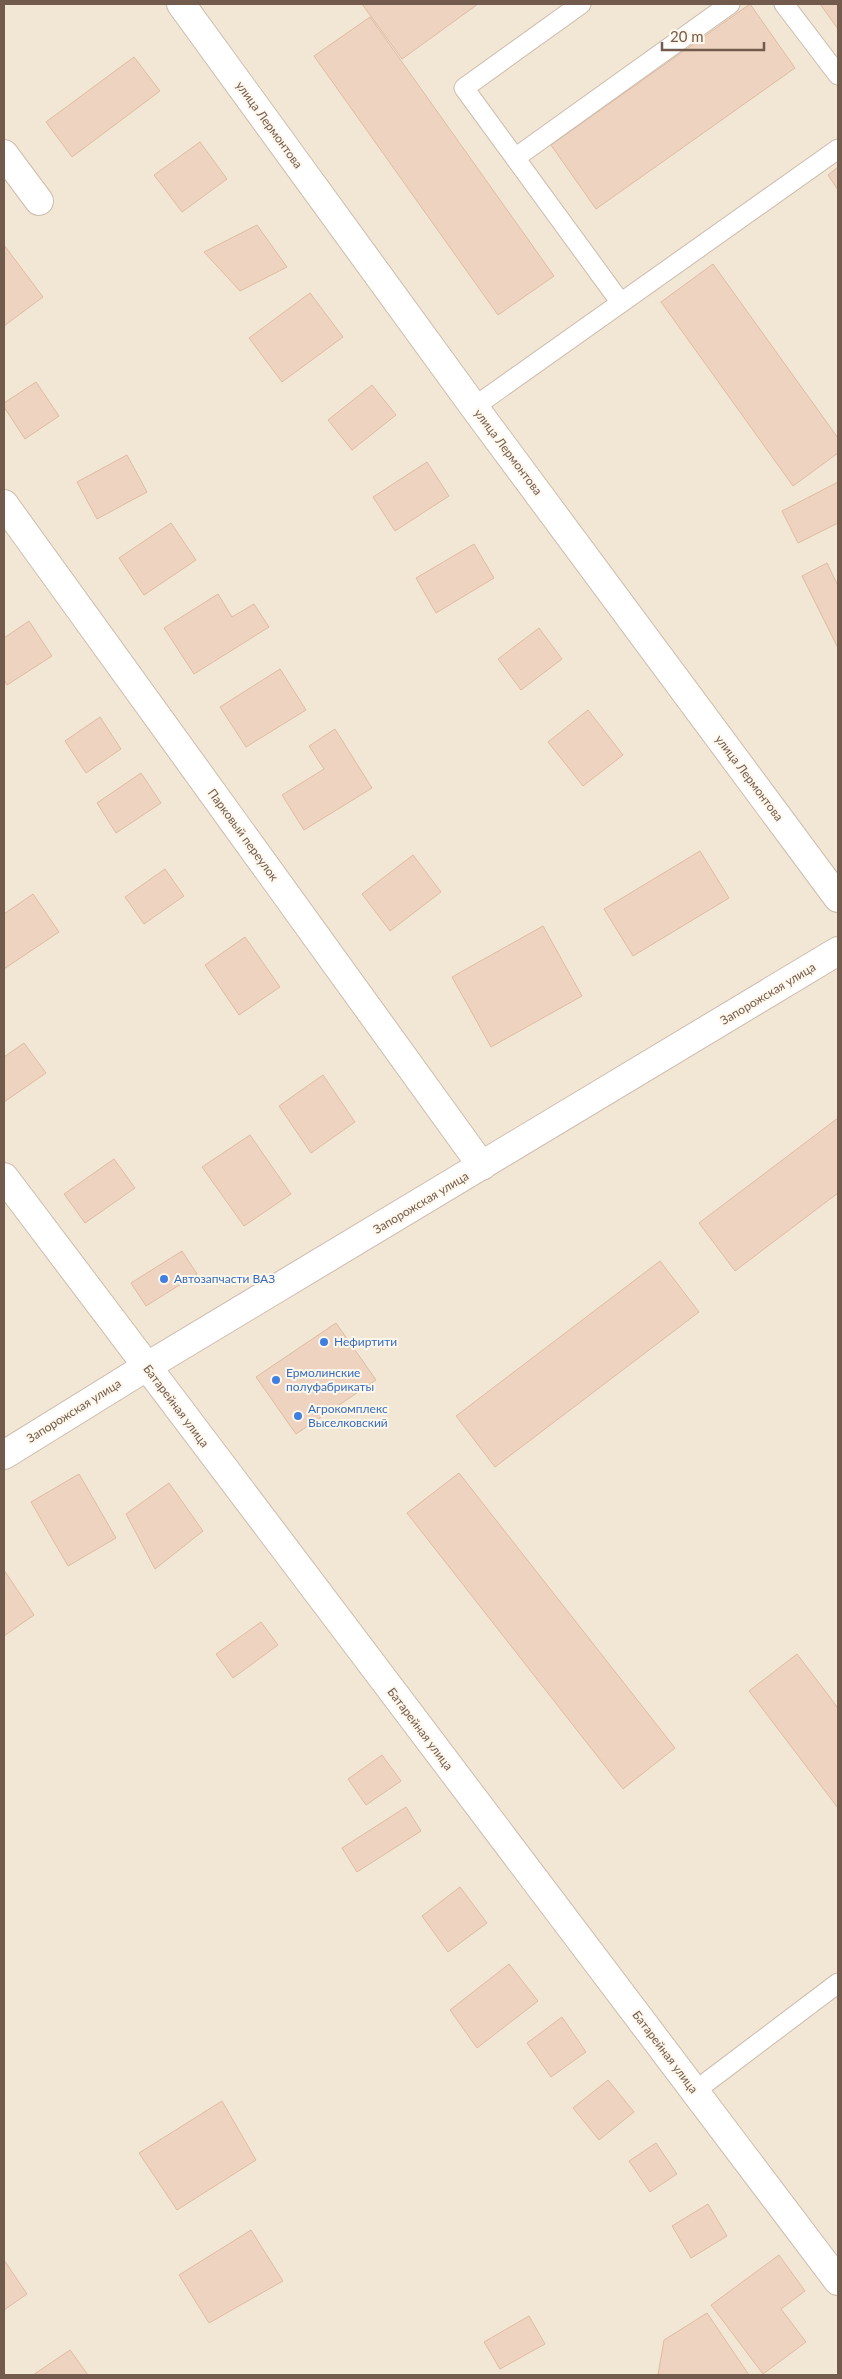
<svg xmlns="http://www.w3.org/2000/svg" width="842" height="2379" font-family="Lato,sans-serif">
<rect width="100%" height="100%" fill="#fbf3e6"/>
<path fill="#f2e6d5" d="M4,4H838V2375H4Z"/>
<path fill="#eed4c0" stroke="#dfbba2" d="M362,4H478L402,59Z
M750,4L795,68L596,209L551,145Z
M820,4H838V29Z
M370,17L554,276L498,315L314,56Z
M134,57L160,91L72,157L46,122Z
M200,142L227,179L182,212L154,175Z
M838,167V190L828,175Z
M257,225L287,267L240,291L204,252Z
M4,245L43,297L4,326Z
M713,264L838,438V453L793,486L661,302Z
M310,293L343,337L282,382L249,338Z
M36,382L59,416L25,439L4,407V403Z
M372,385L396,415L352,450L328,420Z
M127,455L147,492L97,519L77,482Z
M427,462L449,496L395,531L373,497Z
M838,482V523L798,543L782,511Z
M171,523L196,560L144,595L119,558Z
M474,544L494,578L436,613L416,578Z
M827,563L838,586V648L802,576Z
M218,594L232,617L254,604L269,627L194,674L164,628Z
M29,621L52,656L7,685L4,680V638Z
M539,628L562,659L521,690L498,659Z
M280,669L306,710L246,747L220,707Z
M588,710L623,755L583,786L548,742Z
M100,717L121,749L86,773L65,741Z
M335,729L372,788L304,830L282,795L324,769L309,746Z
M141,773L161,803L116,833L97,803Z
M700,851L729,898L633,956L604,909Z
M413,855L441,892L390,931L362,894Z
M165,869L184,896L144,924L125,897Z
M33,894L59,932L4,969V914Z
M543,926L582,996L491,1047L452,977Z
M245,937L280,987L239,1015L205,965Z
M24,1043L46,1073L4,1102V1057Z
M323,1075L355,1122L311,1153L279,1106Z
M838,1118V1193L735,1271L699,1223Z
M250,1135L291,1194L244,1226L202,1167Z
M114,1159L135,1188L85,1223L64,1194Z
M182,1251L197,1274L146,1306L131,1283Z
M660,1261L699,1312L495,1467L456,1416Z
M336,1323L376,1380L296,1434L256,1377Z
M459,1473L675,1748L623,1789L407,1513Z
M79,1474L116,1538L68,1566L31,1502Z
M169,1483L203,1531L155,1569L126,1514Z
M4,1570L34,1615L4,1636Z
M261,1622L278,1645L233,1678L216,1654Z
M797,1654L838,1708V1808L749,1691Z
M382,1755L401,1781L366,1805L348,1779Z
M406,1807L421,1831L357,1872L342,1848Z
M460,1887L487,1923L448,1952L422,1916Z
M509,1964L538,2001L477,2048L450,2010Z
M562,2017L586,2052L551,2077L527,2043Z
M608,2080L634,2112L599,2140L573,2108Z
M222,2101L256,2160L177,2210L139,2153Z
M656,2143L677,2174L650,2192L629,2161Z
M708,2204L727,2236L691,2258L672,2226Z
M251,2230L283,2281L209,2323L179,2275Z
M779,2255L805,2291L781,2309L806,2342L763,2374L711,2305Z
M4,2260L27,2294L4,2310Z
M707,2313L749,2375H658L664,2340Z
M529,2316L545,2344L500,2369L484,2342Z
M70,2350L88,2375H33Z"/>
<g fill="none" stroke-linecap="round" stroke-linejoin="round">
<defs>
<path id="service" d="M581,4L464,88L621,303
M784,4L838,75
M515,158L730,4
M474,407L838,149
M695,2091L838,1983"/>
<path id="minor" d="M181,4L474,407L838,898
M4,154L39,201
M4,504L482,1166"/>
<path id="tertiary" d="M4,1177L838,2281
M4,1455L146,1367L838,951"/>
</defs>
<use href="#service" stroke="#ccbcad" stroke-width="21"/>
<use href="#minor" stroke="#ccbcad" stroke-width="30"/>
<use href="#tertiary" stroke="#ccbcad" stroke-width="30"/>
<use href="#service" stroke="#fff" stroke-width="19"/>
<use href="#minor" stroke="#fff" stroke-width="28"/>
<use href="#tertiary" stroke="#fff" stroke-width="28"/>
</g>
<g fill="#3f7fe0" stroke="#fef7ec" stroke-width="2">
<circle cx="164" cy="1279" r="5"/>
<circle cx="324" cy="1342" r="5"/>
<circle cx="276" cy="1380" r="5"/>
<circle cx="298" cy="1416" r="5"/>
</g>
<g text-anchor="middle" stroke-width="4" stroke-linejoin="round" paint-order="stroke">
<g font-size="12" fill="#725b4d" stroke="#fef7ec">
<text transform="translate(269 125) rotate(54)" y="4">улица Лермонтова</text>
<text transform="translate(508 452) rotate(53)" y="4">улица Лермонтова</text>
<text transform="translate(749 778) rotate(53)" y="4">улица Лермонтова</text>
<text transform="translate(243 835) rotate(54)" y="4">Парковый переулок</text>
<text transform="translate(768 994) rotate(-31)" y="4">Запорожская улица</text>
<text transform="translate(421 1203) rotate(-31)" y="4">Запорожская улица</text>
<text transform="translate(176 1406) rotate(53)" y="4">Батарейная улица</text>
<text transform="translate(74 1411) rotate(-32)" y="4">Запорожская улица</text>
<text transform="translate(420 1729) rotate(53)" y="4">Батарейная улица</text>
<text transform="translate(665 2052) rotate(53)" y="4">Батарейная улица</text>
</g>
<g font-size="12" fill="#366cbe" stroke="#fef7ec" text-anchor="start">
<text x="174" y="1283">Автозапчасти ВАЗ</text>
<text x="334" y="1346">Нефиртити</text>
<text x="286" y="1377">Ермолинские<tspan x="286" dy="14">полуфабрикаты</tspan></text>
<text x="308" y="1413">Агрокомплекс<tspan x="308" dy="14">Выселковский</tspan></text>
</g>
</g>
<rect width="842" height="2379" fill="none" stroke="#725b4d" stroke-width="10"/>
<path d="M662 42v8h102v-8" fill="none" stroke="#725b4d" stroke-width="2.5"/>
<text x="670" y="42" font-size="15" fill="#725b4d" stroke="#fef7ec" stroke-width="4" paint-order="stroke">20 m</text>
</svg>
